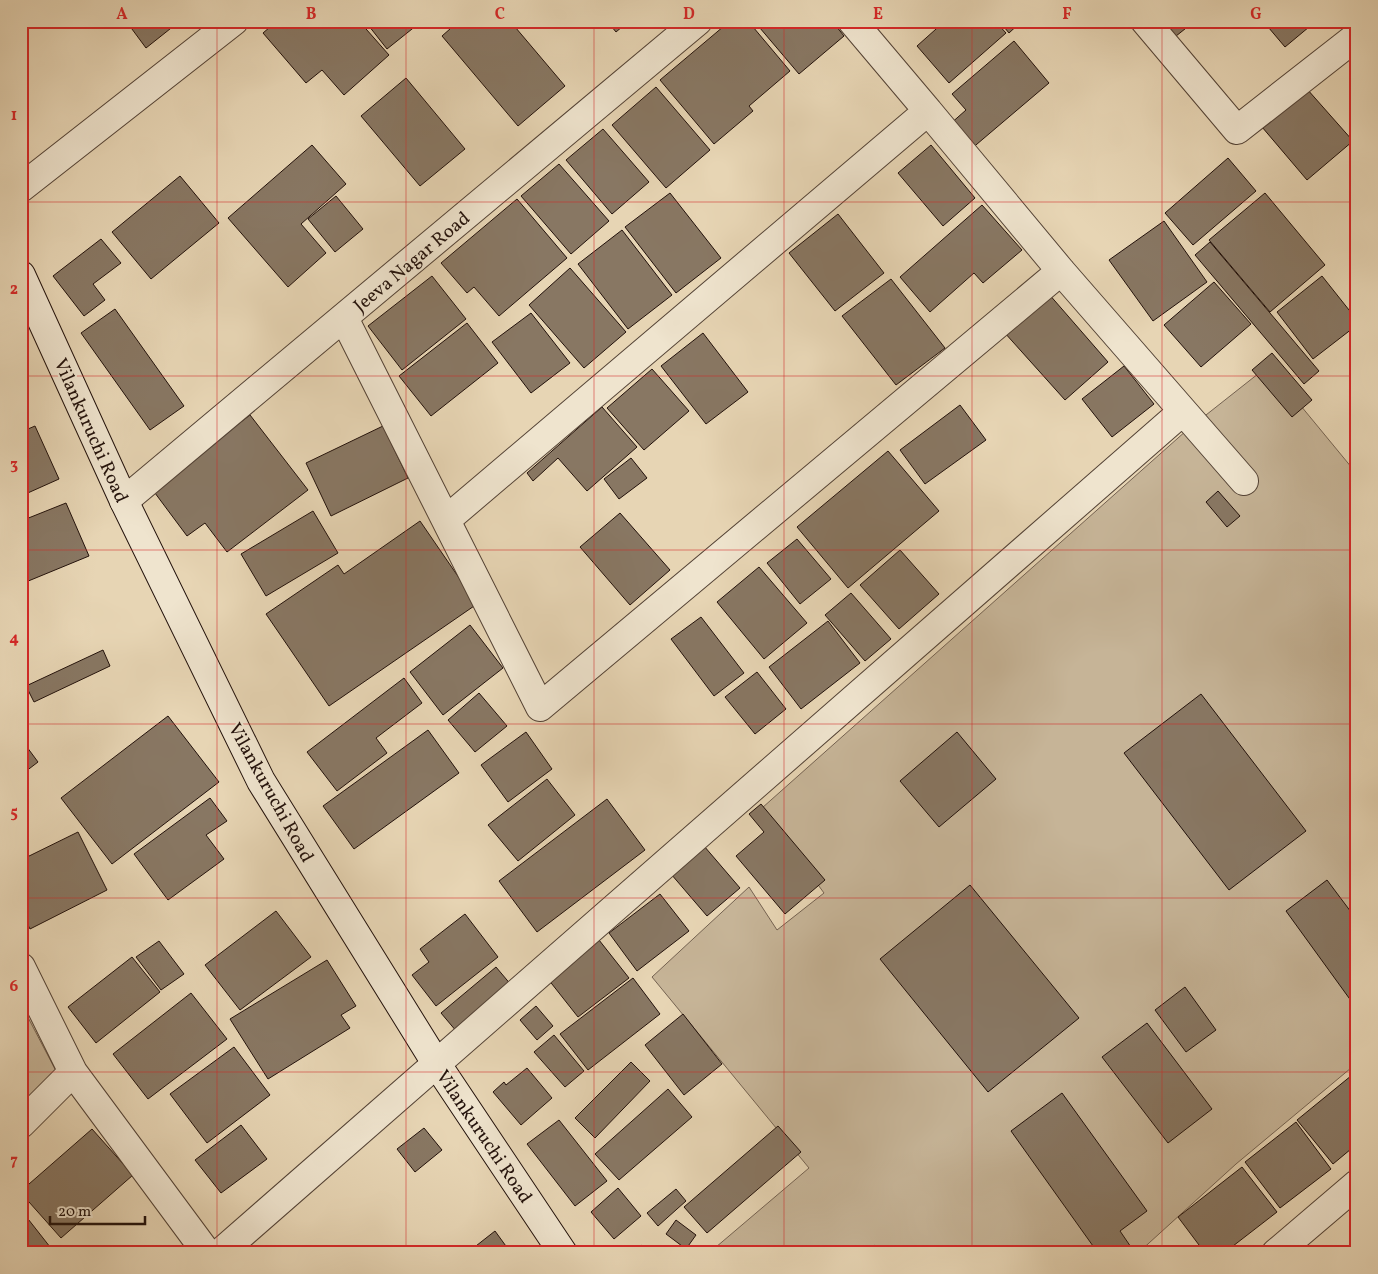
<svg xmlns="http://www.w3.org/2000/svg" width="1378" height="1274" font-family="Vollkorn,serif">
<rect width="100%" height="100%" fill="#e7d5b4"/>
<filter id="stains"><feTurbulence type="fractalNoise" baseFrequency=".004" numOctaves="4"/><feColorMatrix values="0 0 0 0 .2 0 0 0 0 .09 0 0 0 0 .02 0 0 0 .5 -.17"/></filter>
<radialGradient id="worn" r=".72"><stop offset=".6" stop-color="#630" stop-opacity="0"/><stop offset="1" stop-color="#630" stop-opacity=".3"/></radialGradient>
<path fill="#c6b497" stroke="#746251" d="M1268,366L1357,474V1063L1236,1164L1138,1253H881L875,1245L865,1253H709L809,1168L652,977L749,887L777,930L824,893L762,808L1187,430Z
M21,1004L56,1071L21,1107Z"/>
<path fill="#887763" stroke="#22110b" d="M126,21H180L146,48Z
M277,21H359L389,55L344,95L322,70L306,83L263,33Z
M365,21H422L387,49Z
M459,21H510L565,86L518,126L442,36Z
M526,21H539L532,28Z
M607,21H629L616,32Z
M730,21H748L790,71L749,106L753,111L714,144L660,80Z
M754,21H832L844,36L799,74Z
M945,21H995L1006,33L949,83L917,46Z
M999,21H1022L1009,33Z
M1156,21H1195L1171,40Z
M1263,21H1305L1309,27L1285,47Z
M1014,41L1049,83L970,150L949,125L966,110L952,94Z
M406,78L465,149L420,186L361,116Z
M656,87L710,150L666,188L612,125Z
M1307,89L1353,141L1307,180L1262,127Z
M603,129L649,182L612,214L566,160Z
M312,145L346,184L301,224L326,253L288,287L228,218Z
M931,145L975,198L943,226L898,173Z
M1228,158L1256,191L1193,245L1165,213Z
M559,164L609,221L571,254L521,196Z
M180,176L219,223L151,279L112,232Z
M670,193L721,258L676,293L625,227Z
M1265,193L1325,265L1270,312L1209,240Z
M336,196L363,229L335,252L308,219Z
M517,199L567,258L499,316L474,287L467,293L441,263Z
M982,205L1022,250L983,283L974,273L930,312L900,277Z
M838,214L884,273L835,311L789,253Z
M1164,221L1207,282L1153,321L1109,260Z
M622,230L672,295L628,329L578,264Z
M101,239L121,263L93,284L105,300L84,316L53,276Z
M1210,242L1319,371L1304,384L1195,255Z
M570,268L626,332L584,368L529,305Z
M432,276L466,319L402,370L368,326Z
M1322,276L1357,320V325L1313,359L1277,312Z
M891,279L945,348L896,385L842,316Z
M1214,282L1251,324L1201,367L1164,325Z
M1048,293L1108,362L1065,400L1004,332Z
M115,309L184,406L150,430L81,333Z
M531,313L570,363L531,393L492,342Z
M467,323L498,363L431,416L399,376Z
M703,333L748,392L706,424L661,366Z
M1272,353L1312,400L1292,417L1252,370Z
M1124,366L1154,404L1112,437L1082,399Z
M652,369L689,411L644,450L607,408Z
M960,405L986,440L925,484L900,450Z
M602,407L637,447L587,491L558,458L533,481L527,473Z
M250,415L308,490L227,552L205,523L187,536L152,489Z
M35,426L59,479L21,496V432Z
M383,426L408,478L331,516L306,463Z
M888,451L939,511L848,588L797,527Z
M631,458L647,478L619,499L604,479Z
M1218,491L1240,516L1227,527L1206,502Z
M66,503L89,556L21,584V521Z
M313,511L338,553L266,596L241,554Z
M620,513L670,570L630,605L580,547Z
M420,521L477,604L329,706L266,614L338,565L344,574Z
M797,539L831,579L800,604L767,563Z
M900,550L939,594L899,629L860,585Z
M759,567L807,623L764,659L717,602Z
M851,593L891,639L865,661L825,615Z
M701,617L744,673L714,696L671,639Z
M828,621L860,663L801,709L769,667Z
M470,625L503,668L443,715L410,672Z
M103,650L110,666L34,702L26,686Z
M757,672L786,709L755,734L725,697Z
M404,678L422,703L376,738L387,753L337,791L307,752Z
M479,693L507,726L475,752L448,720Z
M1201,694L1306,831L1229,890L1124,753Z
M168,716L219,782L112,864L61,798Z
M428,730L459,773L354,849L323,806Z
M526,732L552,769L508,802L481,765Z
M957,732L996,779L939,827L900,781Z
M21,739L38,762L21,775Z
M547,779L575,815L518,861L488,825Z
M210,798L227,821L206,835L224,859L168,900L134,854Z
M607,799L645,850L537,932L499,881Z
M761,804L825,880L785,914L736,856L764,832L749,814Z
M78,832L107,890L30,929L21,911V860Z
M704,846L740,888L707,916L671,874Z
M1327,880L1357,920V1009L1286,911Z
M970,885L1079,1018L988,1092L880,959Z
M660,894L689,931L637,971L609,933Z
M276,911L311,957L240,1010L205,965Z
M465,914L498,957L436,1006L412,975L429,962L420,949Z
M599,940L629,978L578,1017L548,979Z
M159,941L184,974L161,990L136,957Z
M132,957L160,992L96,1043L68,1007Z
M327,960L356,1006L341,1015L350,1028L268,1079L230,1019Z
M496,967L512,986L457,1032L441,1013Z
M633,978L660,1014L588,1070L560,1034Z
M1185,987L1216,1030L1186,1052L1155,1010Z
M191,993L227,1039L148,1099L113,1054Z
M536,1006L553,1026L537,1040L520,1020Z
M683,1014L722,1064L684,1095L645,1045Z
M1147,1023L1212,1109L1168,1143L1102,1057Z
M554,1035L584,1071L565,1087L534,1052Z
M234,1047L270,1095L207,1143L170,1094Z
M631,1062L650,1081L595,1138L575,1118Z
M527,1068L552,1098L521,1125L493,1092L504,1082L506,1085Z
M1357,1071V1144L1333,1164L1297,1120Z
M668,1089L692,1117L619,1180L595,1154Z
M1062,1093L1147,1211L1120,1231L1135,1253H1098L1011,1131Z
M559,1120L607,1181L575,1206L527,1144Z
M1296,1122L1331,1169L1280,1208L1245,1162Z
M241,1125L267,1159L221,1193L195,1160Z
M778,1126L801,1152L707,1233L684,1207Z
M424,1128L442,1150L415,1172L397,1149Z
M92,1129L133,1175L61,1238L21,1193V1191Z
M1242,1167L1277,1212L1224,1253H1205L1178,1217Z
M618,1188L641,1216L614,1239L591,1212Z
M676,1189L686,1201L658,1226L647,1213Z
M21,1210L54,1252L52,1253H21Z
M676,1220L696,1235L686,1249L666,1234Z
M495,1231L511,1253H467Z
M642,1245L649,1253H633Z"/>
<g fill="none" stroke-linecap="round" stroke-linejoin="round">
<defs>
<path id="minor" d="M852,21L928,111
M1145,21L1237,130L1357,36
M21,188L234,21
M344,318L540,707L1061,271
M446,520L928,111L1061,271L1244,481
M21,967L73,1072L207,1253
M21,1124L73,1072
M220,1253L1183,411
M1276,1253L1357,1184"/>
<path id="tertiary" d="M124,501L698,21"/>
<path id="secondary" d="M21,275L124,501L261,781L436,1063L563,1253"/>
</defs>
<use href="#minor" stroke="#534235" stroke-width="30"/>
<use href="#tertiary" stroke="#534235" stroke-width="30"/>
<use href="#secondary" stroke="#22110b" stroke-width="30"/>
<use href="#minor" stroke="#efe4ce" stroke-width="28"/>
<use href="#tertiary" stroke="#efe4ce" stroke-width="28"/>
<use href="#secondary" stroke="#efe4ce" stroke-width="28"/>
</g>
<path fill="none" stroke="#d62828" stroke-width="1" stroke-opacity="0.55" d="M217,21V1253M406,21V1253M594,21V1253M784,21V1253M972,21V1253M1162,21V1253M21,202H1357M21,376H1357M21,550H1357M21,724H1357M21,898H1357M21,1072H1357"/>
<g text-anchor="middle" stroke-width="4" stroke-linejoin="round" paint-order="stroke">
<g font-size="19" fill="#22110b" stroke="#efe4ce">
<text transform="translate(411 261) rotate(-40)" y="7">Jeeva Nagar Road</text>
<text transform="translate(92 430) rotate(66)" y="7">Vilankuruchi Road</text>
<text transform="translate(272 792) rotate(61)" y="7">Vilankuruchi Road</text>
<text transform="translate(485 1136) rotate(56)" y="7">Vilankuruchi Road</text>
</g>
</g>
<rect width="1378" height="1274" fill="none" stroke="#e7d5b4" stroke-width="55"/>
<path d="M50 1216v8h95v-8" fill="none" stroke="#22110b" stroke-width="2.5"/>
<text x="58" y="1216" font-size="15" fill="#22110b" stroke="#efe4ce" stroke-width="4" paint-order="stroke">20 m</text>
<rect x="28" y="28" width="1322" height="1218" fill="none" stroke="#d62828" stroke-width="2"/>
<g font-size="16" text-anchor="middle" font-weight="bold" fill="#d62828">
<text x="122" y="19">A</text>
<text x="311" y="19">B</text>
<text x="500" y="19">C</text>
<text x="689" y="19">D</text>
<text x="878" y="19">E</text>
<text x="1067" y="19">F</text>
<text x="1256" y="19">G</text>
<text x="14" y="120">1</text>
<text x="14" y="294">2</text>
<text x="14" y="469">3</text>
<text x="14" y="643">4</text>
<text x="14" y="817">5</text>
<text x="14" y="991">6</text>
<text x="14" y="1165">7</text>
</g>
<rect width="100%" height="100%" filter="url(#stains)"/>
<rect width="100%" height="100%" fill="url(#worn)"/>
</svg>
